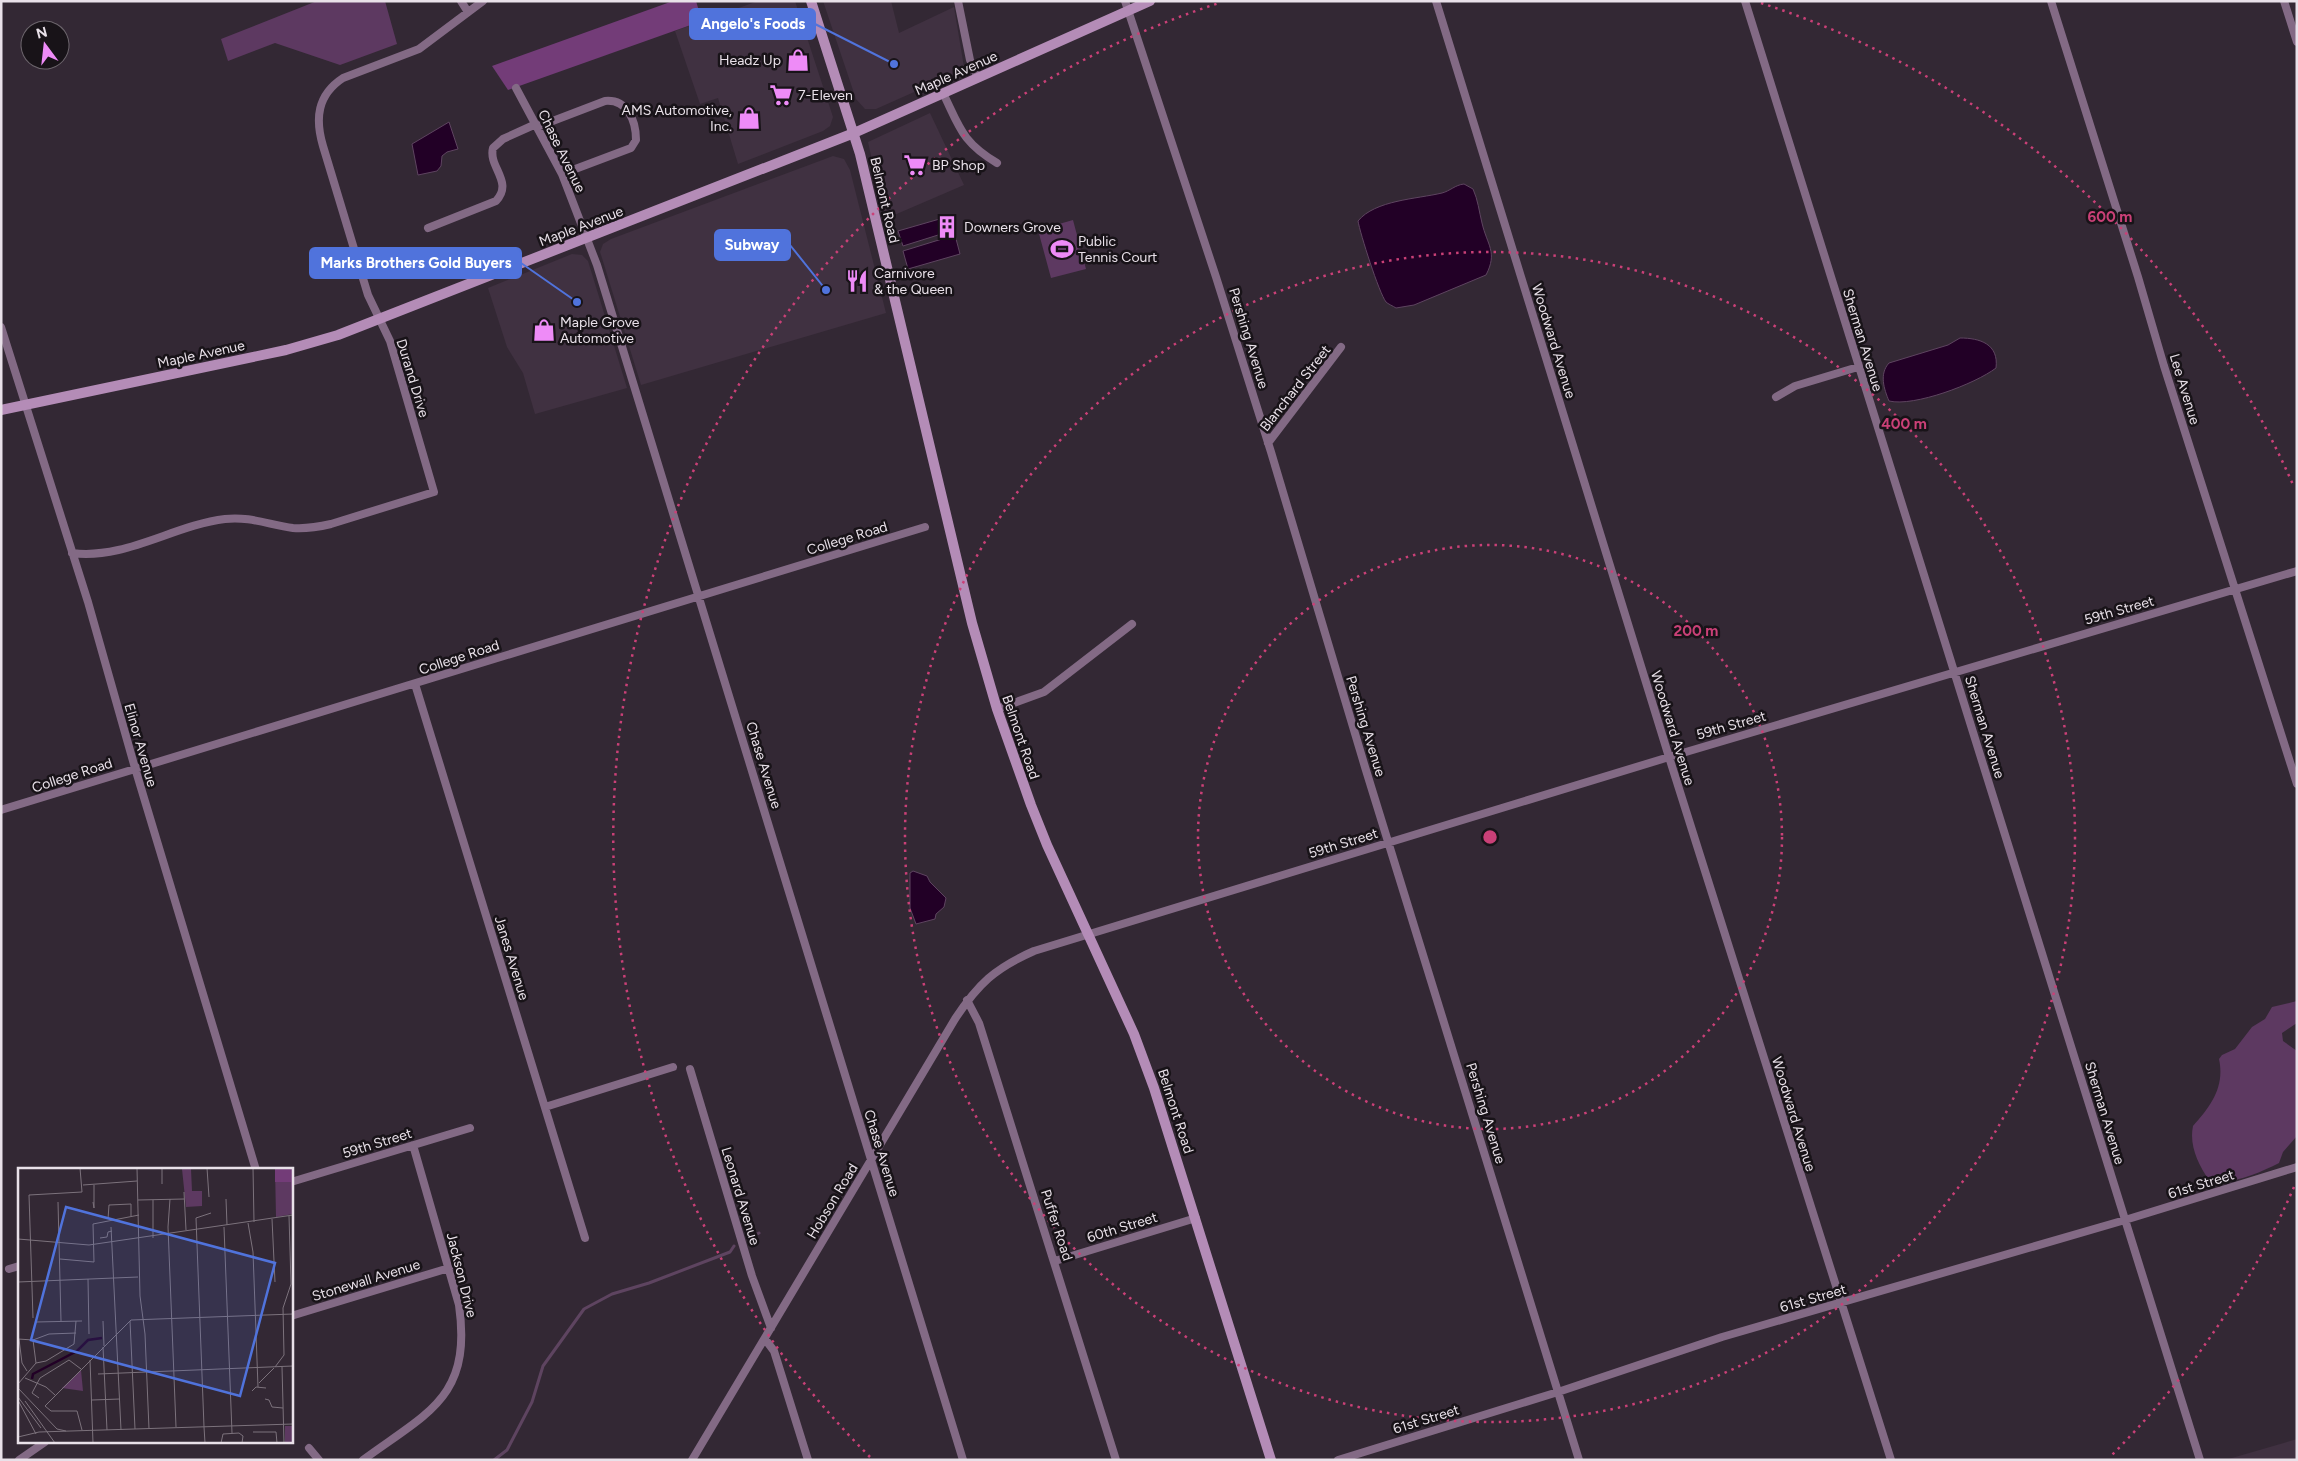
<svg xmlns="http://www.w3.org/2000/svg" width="2298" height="1461" font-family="Figtree,sans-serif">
<rect width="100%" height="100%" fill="#332834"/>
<path fill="#403141" d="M758,1H795L833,117L830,126L823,131L738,164L718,98L700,104L675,31Z
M823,1H891L899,33L954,7L964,67L959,72L876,109H865L856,99Z
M930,113L964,185L885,219L868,142Z
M833,156L844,159L850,170L886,313L641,385L602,258L600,252L603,244L611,239Z
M572,254L582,255L588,261L627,388L535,414L523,373L507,347L488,288Z
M2297,1439V1460H2225Z"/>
<path fill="#5d3961" d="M317,1H385L397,44L340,65L275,43L228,61L221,39Z
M1073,220L1086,269L1051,278L1038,230Z
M2297,1001V1023L2282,1033L2283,1041L2297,1051V1136L2283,1152L2279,1163C2259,1173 2231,1186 2209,1180C2198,1164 2189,1145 2193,1126C2211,1106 2225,1087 2219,1059L2222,1055L2235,1049L2252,1027L2265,1019L2272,1007Z"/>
<path fill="#733c78" d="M673,1H696L702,21L508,90L492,66Z"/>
<path fill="#220026" stroke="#5e4460" d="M449,122L458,149L447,152L442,156L441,166L437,171L418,175L412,144Z
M1464,184L1473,189C1478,200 1479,211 1482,223C1487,245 1498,252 1486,275L1414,305L1396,308C1393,306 1388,304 1386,302C1379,293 1360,233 1358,221C1375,200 1417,199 1442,193C1450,191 1455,185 1464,184Z
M950,216L954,230L903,246L898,231Z
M955,235L960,254L908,269L903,251Z
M1960,338C1980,338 1999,344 1996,368C1975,384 1914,407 1889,401C1884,389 1879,374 1889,363L1948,345Z
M913,871L927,876L930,882L946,898L944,907L936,914L935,919L916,924L910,908V873Z"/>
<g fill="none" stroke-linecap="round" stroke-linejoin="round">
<path stroke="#5e4460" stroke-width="3" d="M752,1237L759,1233
M494,1460L507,1450L532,1402L543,1366L584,1309L612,1294L649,1283L730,1252L734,1246"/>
<path stroke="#836a85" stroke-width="8" d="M461,1L468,12
M958,1L970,60L978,78
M1125,1L1216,277L1271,452L1365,767L1579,1460
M1436,1L1669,757L1891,1460
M1745,1L2200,1460
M2051,1L2138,277L2164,366L2297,784
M2284,1L2297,42
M516,88L562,174L597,265L963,1460
M943,93C960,128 962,142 997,163
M537,127L605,101C627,99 636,120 636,140L631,148L562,174
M428,228L496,201C514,182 488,167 493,148L503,139L536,124
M1,327L88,602L135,768L256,1170
M1776,397L1795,386L1858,367
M1268,443L1341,347
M72,553C125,560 174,525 225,519C249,516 270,525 293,528C306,529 318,527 331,524L434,492L390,341L368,295L323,146C315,119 317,95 343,78L419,49L483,1
M415,684L585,1238
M997,709L1044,692L1132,624
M1,810L925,527
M967,1000L979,1023L1116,1460
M690,1069L752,1276L771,1328
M545,1107L673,1067
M291,1182L470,1128
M1055,1261L1196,1218
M9,1269L19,1266
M291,1316L449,1268
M765,1339L774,1351L808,1460
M309,1448L319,1460
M19,1460L45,1442
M363,1460C428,1412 472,1398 459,1305L413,1145
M692,1460L955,1019C978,984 995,968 1034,951L1669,757L2297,571
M1338,1460L1558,1392L1722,1337L2125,1220L2297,1167"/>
<path stroke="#b48cb7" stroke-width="10" d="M811,1L860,154L972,623L997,709L1031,805L1047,845L1134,1034L1154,1088L1271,1460
M1,410L286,350L338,335L854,133L1150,1"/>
</g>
<g fill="none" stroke="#ca4077" stroke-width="2.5" stroke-dasharray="2.5 5">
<circle cx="1490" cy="837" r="292"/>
<circle cx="1490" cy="837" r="585"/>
<path d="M2294 1187A877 877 0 0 1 2110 1457M870 1457A877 877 0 0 1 1219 3M1761 3A877 877 0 0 1 2294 487"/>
</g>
<defs>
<symbol id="shop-bare" viewBox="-9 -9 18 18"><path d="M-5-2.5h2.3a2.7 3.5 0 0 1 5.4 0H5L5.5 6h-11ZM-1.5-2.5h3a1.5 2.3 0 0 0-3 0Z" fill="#ee8bf7" stroke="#181318" stroke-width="2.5" paint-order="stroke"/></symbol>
<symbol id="supermarket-bare" viewBox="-9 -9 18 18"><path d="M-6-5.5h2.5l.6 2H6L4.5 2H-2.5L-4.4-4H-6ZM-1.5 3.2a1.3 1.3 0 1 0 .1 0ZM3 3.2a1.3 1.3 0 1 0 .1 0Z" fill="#ee8bf7" stroke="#181318" stroke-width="2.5" paint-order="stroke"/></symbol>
<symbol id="building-bare" viewBox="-9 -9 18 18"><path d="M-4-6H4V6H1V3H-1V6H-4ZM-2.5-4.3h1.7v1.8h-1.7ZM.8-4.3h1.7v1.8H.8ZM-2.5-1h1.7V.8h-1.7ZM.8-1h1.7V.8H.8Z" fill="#ee8bf7" stroke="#181318" stroke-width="2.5" paint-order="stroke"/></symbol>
<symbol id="stadium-bare" viewBox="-9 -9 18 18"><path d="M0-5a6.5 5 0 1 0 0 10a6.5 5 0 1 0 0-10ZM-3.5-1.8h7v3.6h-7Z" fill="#ee8bf7" stroke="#181318" stroke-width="2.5" paint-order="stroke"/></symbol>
<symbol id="restaurant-bare" viewBox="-9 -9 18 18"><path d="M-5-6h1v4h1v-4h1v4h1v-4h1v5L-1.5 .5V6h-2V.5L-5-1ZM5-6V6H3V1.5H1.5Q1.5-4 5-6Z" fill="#ee8bf7" stroke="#181318" stroke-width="2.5" paint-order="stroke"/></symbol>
</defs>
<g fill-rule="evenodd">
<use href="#shop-bare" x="782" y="44" width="32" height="32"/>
<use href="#supermarket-bare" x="765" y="79" width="32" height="32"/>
<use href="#shop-bare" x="733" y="102" width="32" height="32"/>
<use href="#supermarket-bare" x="899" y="149" width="32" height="32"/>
<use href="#building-bare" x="931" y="211" width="32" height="32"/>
<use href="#stadium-bare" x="1046" y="233" width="32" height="32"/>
<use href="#restaurant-bare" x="841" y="265" width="32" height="32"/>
<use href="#shop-bare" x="528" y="314" width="32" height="32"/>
</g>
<g text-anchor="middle" stroke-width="5" stroke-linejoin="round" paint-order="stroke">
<g font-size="14" fill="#e9e1e9" stroke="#181318" text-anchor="start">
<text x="781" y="65" text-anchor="end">Headz Up</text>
<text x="798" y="100">7-Eleven</text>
<text x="732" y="115" text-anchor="end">AMS Automotive,<tspan x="732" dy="16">Inc.</tspan></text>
<text x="932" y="170">BP Shop</text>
<text x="964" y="232">Downers Grove</text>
<text x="1078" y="246">Public<tspan x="1078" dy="16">Tennis Court</tspan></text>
<text x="874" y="278">Carnivore<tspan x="874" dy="16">&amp; the Queen</tspan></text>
<text x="560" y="327">Maple Grove<tspan x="560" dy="16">Automotive</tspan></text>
</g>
<g font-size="14" fill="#e9e1e9" stroke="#181318">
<text transform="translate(956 73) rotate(-24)" y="5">Maple Avenue</text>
<text transform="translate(562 151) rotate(64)" y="5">Chase Avenue</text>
<text transform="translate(885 200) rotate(77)" y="5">Belmont Road</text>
<text transform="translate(581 226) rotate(-21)" y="5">Maple Avenue</text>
<text transform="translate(1249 338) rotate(73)" y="5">Pershing Avenue</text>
<text transform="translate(1863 340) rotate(73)" y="5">Sherman Avenue</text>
<text transform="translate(1554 341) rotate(73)" y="5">Woodward Avenue</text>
<text transform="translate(201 354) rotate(-12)" y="5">Maple Avenue</text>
<text transform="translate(413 378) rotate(73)" y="5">Durand Drive</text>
<text transform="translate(1295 388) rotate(-52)" y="5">Blanchard Street</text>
<text transform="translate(2185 389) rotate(73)" y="5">Lee Avenue</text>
<text transform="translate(847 538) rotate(-17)" y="5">College Road</text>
<text transform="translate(2119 610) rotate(-16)" y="5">59th Street</text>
<text transform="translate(459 657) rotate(-18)" y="5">College Road</text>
<text transform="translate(1731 725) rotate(-16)" y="5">59th Street</text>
<text transform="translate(1366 726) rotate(73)" y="5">Pershing Avenue</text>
<text transform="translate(1985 727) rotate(73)" y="5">Sherman Avenue</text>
<text transform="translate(1673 728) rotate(73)" y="5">Woodward Avenue</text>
<text transform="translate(1021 737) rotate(71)" y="5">Belmont Road</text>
<text transform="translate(141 745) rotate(74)" y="5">Elinor Avenue</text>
<text transform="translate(764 765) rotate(73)" y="5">Chase Avenue</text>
<text transform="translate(72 775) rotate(-18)" y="5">College Road</text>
<text transform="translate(1343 843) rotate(-17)" y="5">59th Street</text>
<text transform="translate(512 958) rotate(73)" y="5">Janes Avenue</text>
<text transform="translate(1176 1111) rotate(72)" y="5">Belmont Road</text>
<text transform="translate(1486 1113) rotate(73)" y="5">Pershing Avenue</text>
<text transform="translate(2105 1113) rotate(73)" y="5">Sherman Avenue</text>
<text transform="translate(1794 1114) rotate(73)" y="5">Woodward Avenue</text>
<text transform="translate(377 1143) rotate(-17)" y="5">59th Street</text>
<text transform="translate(882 1153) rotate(73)" y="5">Chase Avenue</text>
<text transform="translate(2201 1184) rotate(-17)" y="5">61st Street</text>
<text transform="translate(741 1196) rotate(73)" y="5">Leonard Avenue</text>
<text transform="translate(832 1201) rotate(-59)" y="5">Hobson Road</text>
<text transform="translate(1057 1225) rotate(72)" y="5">Puffer Road</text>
<text transform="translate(1122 1227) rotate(-17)" y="5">60th Street</text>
<text transform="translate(462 1275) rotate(76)" y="5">Jackson Drive</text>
<text transform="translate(366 1280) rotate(-17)" y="5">Stonewall Avenue</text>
<text transform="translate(1813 1298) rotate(-16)" y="5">61st Street</text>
<text transform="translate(1426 1419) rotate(-17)" y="5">61st Street</text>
</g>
</g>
<g transform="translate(18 1168)">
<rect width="275" height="275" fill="#332834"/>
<path d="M257,0H275V46L258,49ZM164,1H173L174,23H184V38L168,39ZM63,202L65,223L44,220ZM267,258H275V275H267Z" fill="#5d3961"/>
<path d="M257,0H275V36L273,14H257Z" fill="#733c78"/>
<path fill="none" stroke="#220026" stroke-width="2.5" d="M14,211L15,206L59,183L70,172L84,170"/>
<path fill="none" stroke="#7c727c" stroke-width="1" d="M119,0L122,128L127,166L131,261M144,0V16M189,0L191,29M235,0L236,54M65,17L119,13M166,24L168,62M152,31L150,59L158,259M208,31L209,57M120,32L166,31M135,32V70M40,34L43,153M75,34L76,40V17M90,51L91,37L113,36V48M254,51L257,114M230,55L235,84L240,219M93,59L103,262M206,59L214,265M82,70L89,69L90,64L94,63M0,71L71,77L275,47M42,91L76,94L75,56L121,47M70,111L71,166M0,114L120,109M15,150L11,27L64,24L62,0M85,153L86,178M112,153L117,261M18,154L64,153M0,171L15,172L31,166L58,165M1,171L4,195L9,203M15,172L18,195M85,179L89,262M72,192L75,275M257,199L266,187L265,140L273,116L271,48M264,199L266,275M80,206L275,198M7,210L28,219L37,227M241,215L256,200M0,216L18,195L28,193L56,176L58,153M0,220L39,261L48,263M234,223L238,219L248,220M0,229L23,260M21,230L14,225L22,210L51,192L63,201M247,231L251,232L254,239L265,240M74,232L102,231M7,233L37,275M1,234L18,266M186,259L178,50L193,45M186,259L187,275M64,262L59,243H33L27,238L113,152L275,146M235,264H258L259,275M0,269L21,264L275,256M203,275L205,266L221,265L225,268L224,275"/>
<path fill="#5073dc" fill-opacity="0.15" stroke="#5073dc" stroke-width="2.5" d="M48,39L257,95L222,228L13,172Z"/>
<rect width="275" height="275" fill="none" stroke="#e9e1e9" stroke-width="2.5"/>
</g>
<circle cx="1490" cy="837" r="8" fill="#ca4077" stroke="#181318" stroke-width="2.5"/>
<g font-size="15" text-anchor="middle" font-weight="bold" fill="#ca4077" stroke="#181318" stroke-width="5" stroke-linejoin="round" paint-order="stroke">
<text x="2110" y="222">600 m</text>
<text x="1904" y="429">400 m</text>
<text x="1696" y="636">200 m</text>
</g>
<path fill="none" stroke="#5073dc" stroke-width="2" d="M894 64L815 24M826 290L790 245M577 302L521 263"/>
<g fill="#5073dc" stroke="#181318" stroke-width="2">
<circle cx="894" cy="64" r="5"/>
<circle cx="826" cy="290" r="5"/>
<circle cx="577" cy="302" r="5"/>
</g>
<g fill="#5073dc" stroke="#5073dc" stroke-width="2">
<rect x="690" y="9" width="125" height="30" rx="5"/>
<rect x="715" y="230" width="75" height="30" rx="5"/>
<rect x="310" y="248" width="211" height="30" rx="5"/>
</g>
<g font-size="15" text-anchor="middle" font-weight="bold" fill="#fff">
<text x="753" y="29">Angelo's Foods</text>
<text x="752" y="250">Subway</text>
<text x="416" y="268">Marks Brothers Gold Buyers</text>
</g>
<rect width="2298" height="1461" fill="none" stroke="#e9e1e9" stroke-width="5"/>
<g transform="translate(45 45) rotate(345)"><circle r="24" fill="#181318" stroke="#6c656c"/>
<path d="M0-4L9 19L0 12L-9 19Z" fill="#ee8bf7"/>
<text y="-8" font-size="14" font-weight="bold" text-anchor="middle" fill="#e9e1e9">N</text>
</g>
</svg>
